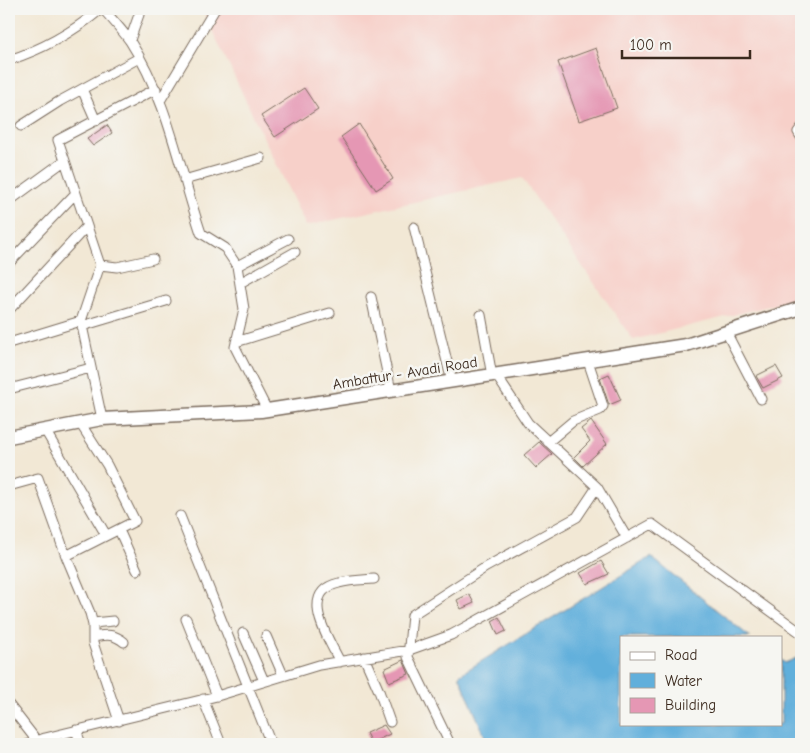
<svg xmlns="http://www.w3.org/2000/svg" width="810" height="753" font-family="'Comic Neue',sans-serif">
<rect width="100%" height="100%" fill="#f6f6f2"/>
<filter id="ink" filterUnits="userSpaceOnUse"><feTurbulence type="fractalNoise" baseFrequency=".02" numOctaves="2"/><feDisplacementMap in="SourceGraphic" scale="10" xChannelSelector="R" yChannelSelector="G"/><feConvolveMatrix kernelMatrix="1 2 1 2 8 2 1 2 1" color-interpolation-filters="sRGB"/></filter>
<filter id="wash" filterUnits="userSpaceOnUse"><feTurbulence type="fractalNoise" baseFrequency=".0096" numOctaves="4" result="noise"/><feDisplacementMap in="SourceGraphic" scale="20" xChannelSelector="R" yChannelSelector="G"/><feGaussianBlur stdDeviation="1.12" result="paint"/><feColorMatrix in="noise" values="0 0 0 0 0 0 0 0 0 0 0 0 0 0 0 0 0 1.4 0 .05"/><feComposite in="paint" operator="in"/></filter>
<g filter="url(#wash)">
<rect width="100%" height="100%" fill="#f2e8d5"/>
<path fill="#f7d0c9" d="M202,9H801V298L633,340L522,178L306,226Z"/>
<path fill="#61afdb" stroke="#4e6c7c" d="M651,557L750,637H621V724H781V660L785,663L801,656V744H488L459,675Z"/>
<g id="blocks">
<path fill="#e597b4" d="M596,48L617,108L579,121L558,62Z
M304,88L318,109L275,137L261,116Z
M359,124L393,179L376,190L341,137Z
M107,125L112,133L93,146L87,139Z
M776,366L783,378L763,388L756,376Z
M609,374L621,400L609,405L600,378Z
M591,421L607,444L583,466L574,457L590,441L581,429Z
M539,442L552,454L536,468L524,455Z
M601,561L609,574L587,584L580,573Z
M469,594L474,603L461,609L457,600Z
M499,617L506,631L498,635L492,621Z
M403,660L409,674L389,682L384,669Z
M384,725L390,734L371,743L366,733Z"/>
</g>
</g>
<g filter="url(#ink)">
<use href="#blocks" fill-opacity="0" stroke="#7b6c5e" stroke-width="1"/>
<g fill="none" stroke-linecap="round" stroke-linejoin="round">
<defs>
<path id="street" d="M103,9C112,19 122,30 130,41C168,100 179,168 201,233L225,248L237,266L244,309L235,347L267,410
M130,40L141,9
M9,60C44,49 73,32 101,9
M82,89L96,121
M160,101L215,9
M21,126L60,101L139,58
M801,128L798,132L801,137
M184,180L261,158
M9,201L64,161
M414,227L452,382
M9,263L75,194
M100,265L117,267L153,259
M237,266L288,239
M240,283L295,252
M371,297L391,391
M9,310L86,227
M481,315L492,376
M81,321L100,265L58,140L156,89
M82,326L166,301
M726,332L761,399
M236,342L330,313
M9,343L81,321L102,419
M9,389L91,368
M45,430L106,535
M548,442L573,421L600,410L603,406L588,361
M9,486L38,478L66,556L90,613L93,625V643L119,721
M597,487L627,538
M180,516L271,744
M119,530L137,570
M66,556L135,521L107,465L80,423
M186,619L217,696
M93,623L113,621
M243,633L264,681
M266,636L283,675
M93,637C106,635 113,633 124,642
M364,657L379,691L390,722
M340,662C329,639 297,593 339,583C350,580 362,580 374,579
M203,699L221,744
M9,705L37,741
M76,730L81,744
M29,744L45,738L217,696L319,665L409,650L451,635L652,524L801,633
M450,744L408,657L412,615L486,567L577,517L597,487L528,423L496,375"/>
<path id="secondary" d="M9,437L102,419L261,411L686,345L801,308"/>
</defs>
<use href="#street" stroke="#7b6c5e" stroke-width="11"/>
<use href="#secondary" stroke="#7b6c5e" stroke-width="15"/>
<use href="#street" stroke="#fff" stroke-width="9"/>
<use href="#secondary" stroke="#fff" stroke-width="12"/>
</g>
</g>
<g text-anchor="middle" stroke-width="5" stroke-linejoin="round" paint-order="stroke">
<g font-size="15" fill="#3b2a1e" stroke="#f6f6f2">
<text transform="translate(405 373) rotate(-9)" y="5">Ambattur - Avadi Road</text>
</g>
</g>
<rect width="810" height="753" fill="none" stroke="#f6f6f2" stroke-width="30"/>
<rect x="620" y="636" width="162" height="90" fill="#f6f6f2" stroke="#aba49d"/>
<rect x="630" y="652" width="25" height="8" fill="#ffffff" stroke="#aba49d"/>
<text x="665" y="660" font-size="15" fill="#3b2a1e">Road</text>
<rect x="630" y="673" width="25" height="15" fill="#61afdb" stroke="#aba49d"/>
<text x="665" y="686" font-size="15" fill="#3b2a1e">Water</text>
<rect x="630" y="698" width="25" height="15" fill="#e597b4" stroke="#aba49d"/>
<text x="665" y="710" font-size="15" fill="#3b2a1e">Building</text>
<path d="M622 50v8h128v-8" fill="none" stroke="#3b2a1e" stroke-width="2.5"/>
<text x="630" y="50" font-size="15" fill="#3b2a1e" stroke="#f6f6f2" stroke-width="4" paint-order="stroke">100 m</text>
</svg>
